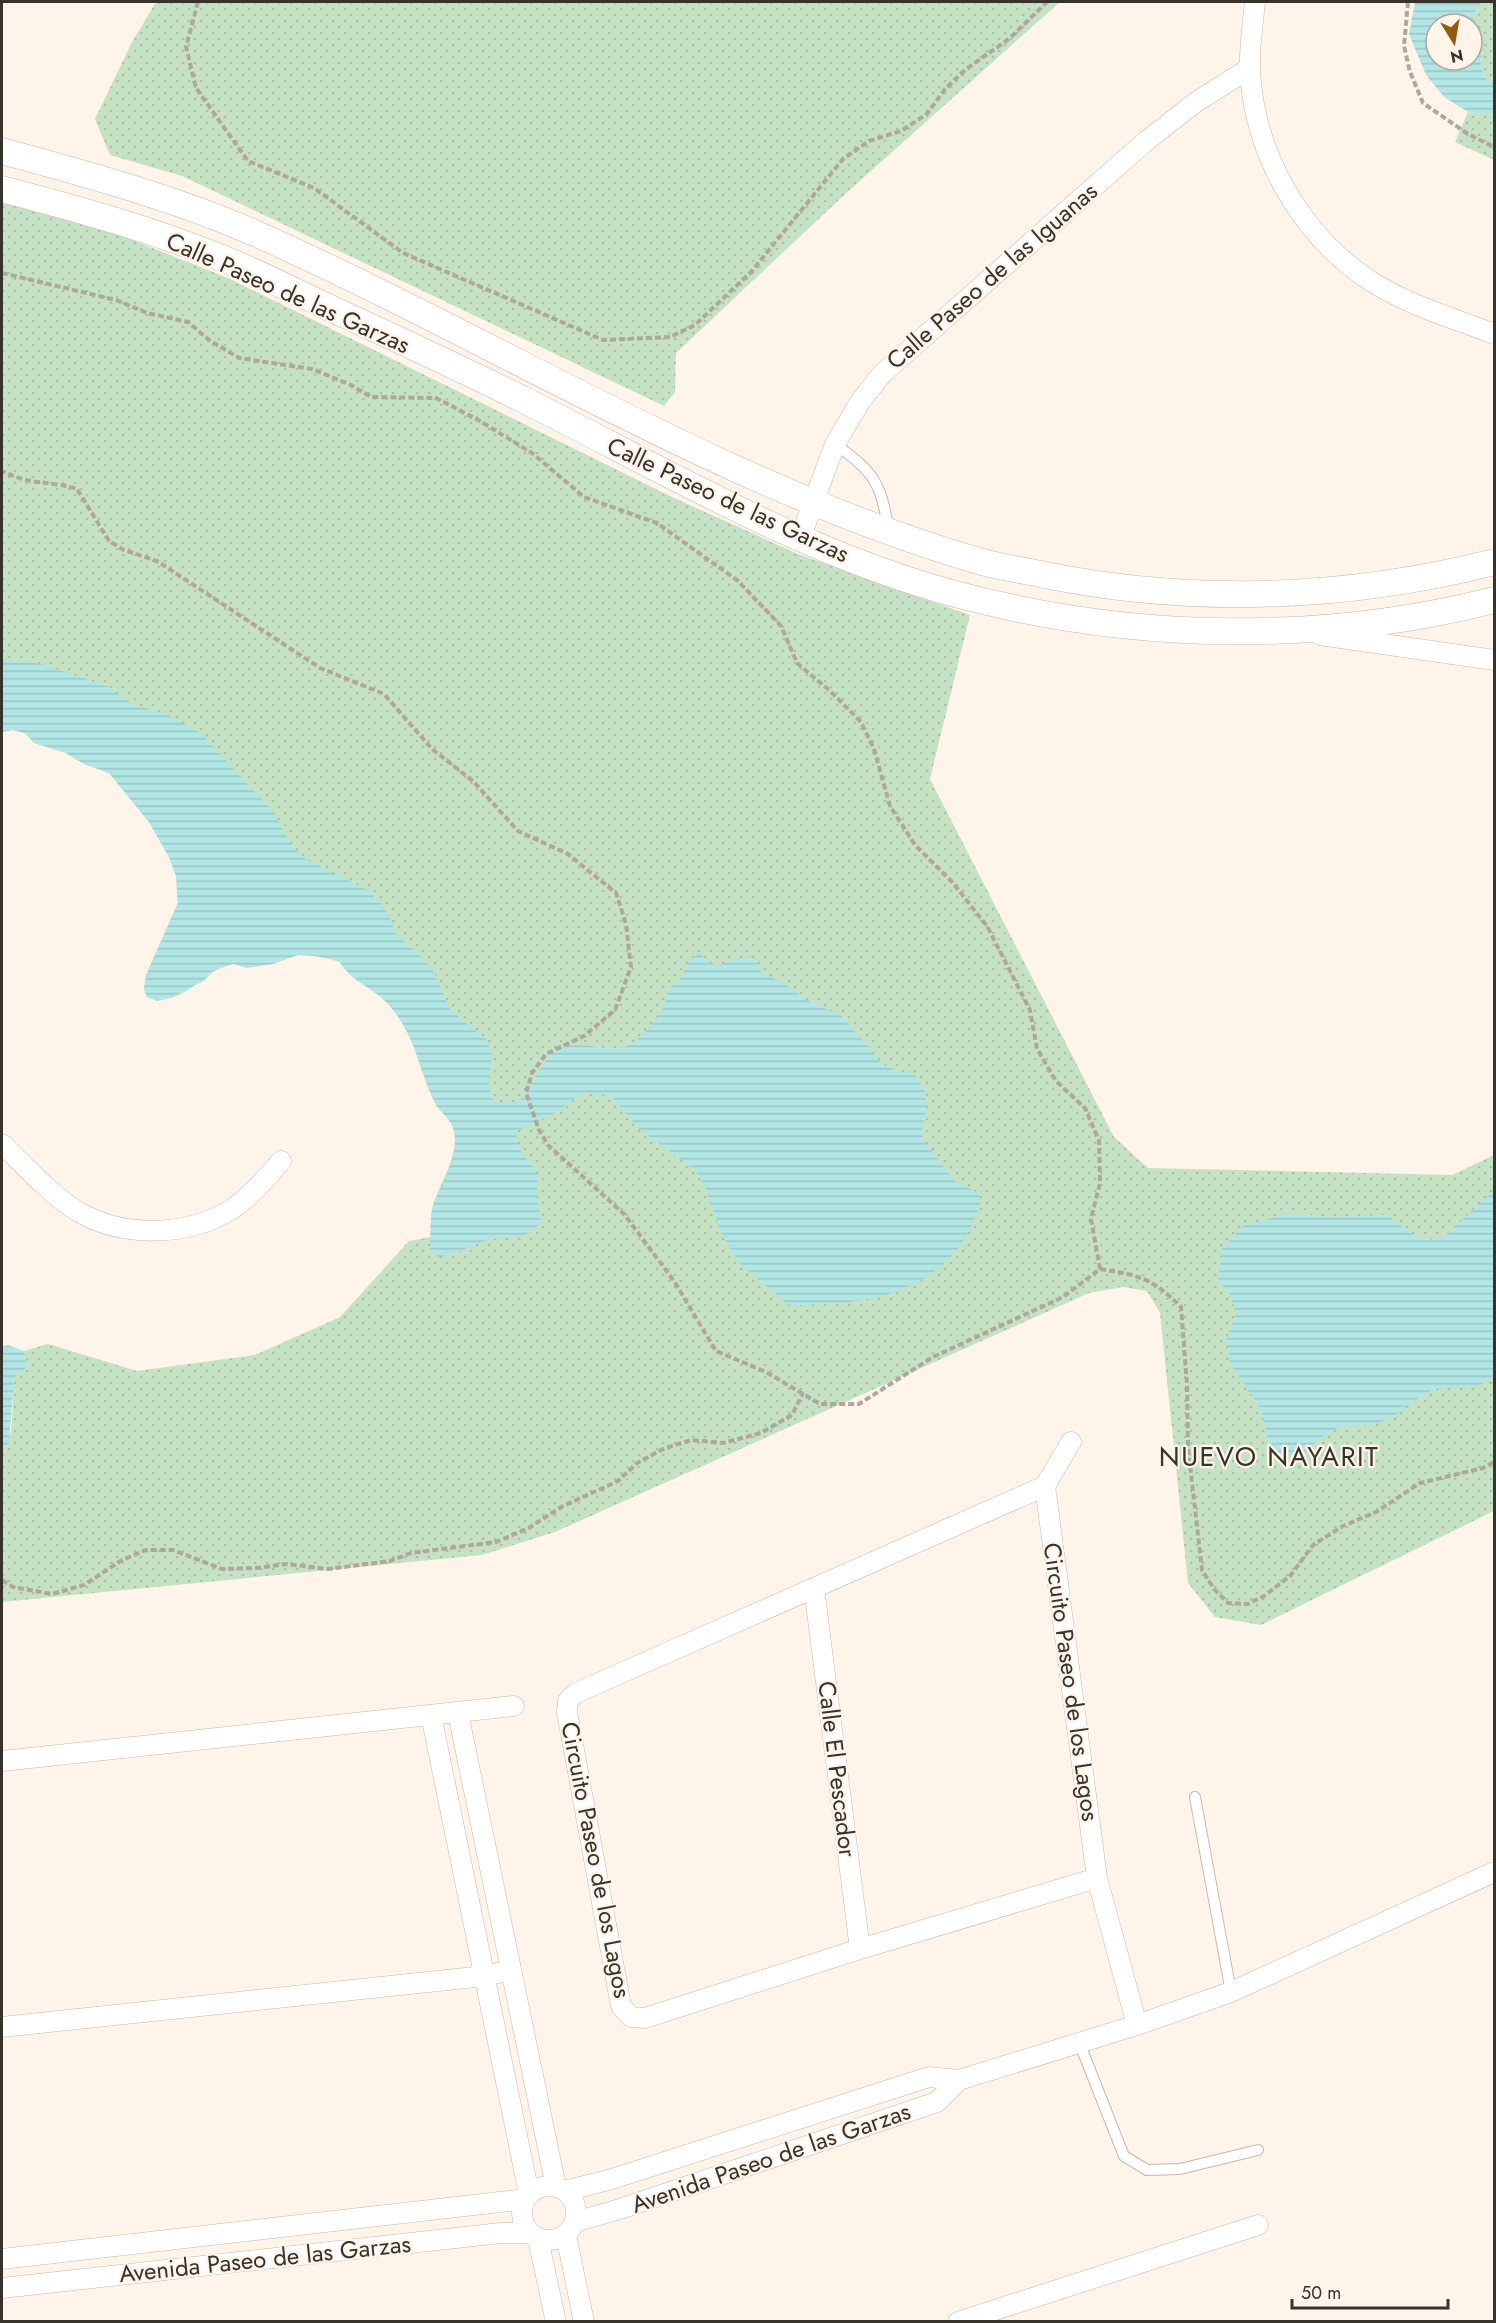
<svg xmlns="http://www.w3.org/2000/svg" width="1496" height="2323" font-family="Jost,sans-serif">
<defs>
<pattern id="green-dots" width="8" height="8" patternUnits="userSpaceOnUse" patternTransform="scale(1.5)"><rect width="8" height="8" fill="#c6e2c4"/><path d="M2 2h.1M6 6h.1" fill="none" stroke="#abc2a9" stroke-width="1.8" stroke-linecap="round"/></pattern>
<pattern id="water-rules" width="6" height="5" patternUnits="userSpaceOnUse" patternTransform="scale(1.5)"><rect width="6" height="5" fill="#b1e6e5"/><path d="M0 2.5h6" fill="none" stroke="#99c6c5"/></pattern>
</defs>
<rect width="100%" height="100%" fill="#fef4ea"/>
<path fill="url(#green-dots)" d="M156,2H1060L843,196L676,353L675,392L664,406L182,176L110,155L95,119L132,42Z
M1482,2H1494V84C1476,76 1484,57 1480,42C1478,36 1473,30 1473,24C1472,15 1477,8 1482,2Z
M1468,112L1494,115V160L1455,142Z
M2,200L107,230L228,278L672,497L798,554L970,615L930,779L1114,1137L1148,1168L1452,1175L1494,1155V1511L1261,1625L1215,1617L1188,1583L1160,1313L1147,1291L1123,1287L1089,1293L555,1532L482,1555L2,1602V1454C16,1438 11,1400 14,1378L28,1366L24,1351L48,1344L137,1371L255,1355L340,1317L409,1241L431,1237C432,1227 430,1214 433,1205C440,1183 454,1164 455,1140C455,1117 441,1116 434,1101C418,1068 417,1041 393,1010C378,989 352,983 340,962C327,958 312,955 299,955C284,956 267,967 249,967C243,967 237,963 231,964C203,971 180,1010 147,997L144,989L146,975L178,903L176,876L169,857L149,822L109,773L84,764L66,753L34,743L25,733L13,730L2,732Z"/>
<path fill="url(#water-rules)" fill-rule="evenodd" d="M1415,2H1482C1477,8 1472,15 1473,24C1473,30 1478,36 1480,42C1484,57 1476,76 1494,84V115L1468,112L1444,97L1426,75L1409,34ZM1436,24H1472V60H1436Z
M2,659L41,664L107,686L134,705L166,714L202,734L274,813L289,841L304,858L369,891L385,908L397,935L418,953L434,972L450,1010L487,1040L492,1055L489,1083L491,1096L498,1103C539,1106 529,1071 554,1052C578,1033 610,1060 634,1042C641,1037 647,1028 653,1022C662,1012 668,1002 667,989L678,982L692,958L700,954L715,966L750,956L759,963L760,971L785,984L805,999L843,1017L881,1063L896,1070L915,1075L924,1089L927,1106L921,1136L954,1181L975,1191L980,1197C982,1209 974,1220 969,1231C934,1298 857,1305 789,1305L740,1264L721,1233L705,1187L694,1169L639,1129L610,1095H593L589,1092L577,1097L552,1115L517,1131C514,1154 537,1162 538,1183C539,1187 537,1190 537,1193C536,1203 541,1212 541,1222C523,1244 510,1233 488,1240C471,1246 456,1254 438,1257L430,1249C431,1236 429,1216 434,1204C442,1183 455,1163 455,1139C454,1117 440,1115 434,1101C419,1068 415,1034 390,1006C374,987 351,982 340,962L325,957L298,955L273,964L247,968L233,964L213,971L204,981L167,999L157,1001L147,997L144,989L146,975L178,903L176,876L169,857L149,822L109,773L84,764L66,753L34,743L25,733L13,730L2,732Z
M1494,1190V1374C1477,1396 1452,1381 1431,1391C1411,1400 1404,1414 1381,1422C1365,1428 1346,1423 1331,1431C1309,1443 1311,1459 1280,1454L1268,1440L1263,1416L1256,1402L1231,1365L1226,1340L1236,1315L1231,1295L1218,1281L1222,1249L1243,1226L1291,1213L1326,1217L1387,1215L1416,1237L1426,1240L1443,1238Z
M8,1345L24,1351L28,1366L14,1378L9,1442L2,1454V1347Z"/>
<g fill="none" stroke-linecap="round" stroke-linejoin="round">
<defs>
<path id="service" d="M835,444C876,474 880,482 889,531
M1195,1797L1231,1992
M1079,2042L1124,2156L1147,2170L1180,2169L1258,2150"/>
<path id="minor" d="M1255,2C1253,24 1249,47 1250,70C1254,153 1300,234 1369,280C1407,305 1453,318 1494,334
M800,539L835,444L860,402L882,374L1145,142L1196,102L1250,68
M1320,635L1494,660
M2,1144C25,1166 49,1193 77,1211C122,1238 188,1237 232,1209C251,1196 266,1179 281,1161
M1071,1442L1045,1486L576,1693L568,1701L567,1712L621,2006L631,2017L645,2018L860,1949L1097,1878
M1045,1486L1097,1878L1137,2025
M814,1588L860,1949
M458,1713L556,2187
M431,1715L529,2194
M2,1761L514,1706
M2,2027L485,1976L511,1970
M522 2213a27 27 0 1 1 54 0a27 27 0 1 1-54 0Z
M565,2191L612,2179L929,2077L959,2080L1137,2025L1231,1992L1494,1872
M575,2222L620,2209L937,2102L959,2080
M566,2235L584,2322
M538,2239L556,2322
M2,2259L526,2199
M2,2288L501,2233H529
M958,2322L1258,2225"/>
<path id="tertiary" d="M2,151C88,175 176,198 259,235C498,342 722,485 975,560C998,567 1022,570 1045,575C1194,605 1347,599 1494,562
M2,189C78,209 155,230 229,261C263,275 296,292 330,308C395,338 460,368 524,400C666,471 804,554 959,595C1133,641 1320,644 1494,600"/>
</defs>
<use href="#service" stroke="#c8b8a9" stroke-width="12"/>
<use href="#minor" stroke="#c8b8a9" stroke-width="21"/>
<use href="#tertiary" stroke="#c8b8a9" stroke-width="27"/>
<path stroke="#afa69e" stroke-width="4" stroke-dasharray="6 3" stroke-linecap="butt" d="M198,2L186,47L196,88L248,161L314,188L403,253L603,340L670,337L695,325L751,272L843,159L869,141L901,131L927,114L945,89L965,70L1010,38L1047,2
M1408,2L1404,46L1410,72L1423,103L1468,134L1494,147
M2,273L116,300L147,313L188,322L209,340L239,358L312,369L351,385L371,397L436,398L480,421L532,453L584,497L657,523L738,581L781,626L797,663L829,690L861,722L874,749L890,806L915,845L952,882L987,926L1030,1010L1037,1049L1056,1081L1085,1108L1099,1141L1100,1183L1091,1219L1100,1269L1063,1297L933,1357L859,1404H820L766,1372L716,1351L674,1281L624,1214L548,1145L539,1130L526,1093L532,1073L546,1054L584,1036L615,1010L631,967L626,924L616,893L568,854L518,831L473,781L432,749L384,694L320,668L157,561L124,550L109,541L77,489C48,480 32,486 2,471
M1100,1269C1139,1275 1152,1278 1181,1307L1187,1385L1188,1447L1202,1570L1214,1589L1228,1603L1248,1604L1264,1596L1290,1576L1313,1545L1343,1526L1376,1512L1420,1483L1483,1468L1494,1462
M2,1580L13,1587L52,1594L84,1585L122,1560L146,1550H173L222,1569L257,1568L286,1564L328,1569L390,1561L411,1553L496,1542L529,1528L561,1507L618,1481L637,1463L665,1448L691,1440L723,1443L761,1433L792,1415L803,1393"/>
<use href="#service" stroke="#fff" stroke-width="10"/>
<use href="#minor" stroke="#fff" stroke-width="20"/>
<use href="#tertiary" stroke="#fff" stroke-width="26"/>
</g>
<g text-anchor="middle" stroke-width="4.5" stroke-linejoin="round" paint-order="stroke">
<g font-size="24" fill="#38322c" stroke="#fef4ea">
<text transform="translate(992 276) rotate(-41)" y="8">Calle Paseo de las Iguanas</text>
<text transform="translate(288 293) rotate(24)" y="8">Calle Paseo de las Garzas</text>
<text transform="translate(728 500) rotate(25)" y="8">Calle Paseo de las Garzas</text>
<text transform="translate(1071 1682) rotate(82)" y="8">Circuito Paseo de los Lagos</text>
<text transform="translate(837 1769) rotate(83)" y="8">Calle El Pescador</text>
<text transform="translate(596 1860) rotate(79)" y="8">Circuito Paseo de los Lagos</text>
<text transform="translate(771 2158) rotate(-19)" y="8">Avenida Paseo de las Garzas</text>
<text transform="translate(265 2259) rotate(-6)" y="8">Avenida Paseo de las Garzas</text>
</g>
<g font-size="27" letter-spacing="1.5" fill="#38322c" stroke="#fef4ea">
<text x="1269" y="1466">NUEVO NAYARIT</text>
</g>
</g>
<rect width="1496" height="2323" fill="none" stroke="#38322c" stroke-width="6"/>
<g transform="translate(1454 42) rotate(169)"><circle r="28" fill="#fef4ea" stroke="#afa69e" stroke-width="1.5"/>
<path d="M0-4.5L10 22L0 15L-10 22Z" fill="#8f5e0c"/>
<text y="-9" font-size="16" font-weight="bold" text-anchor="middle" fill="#38322c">N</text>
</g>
<path d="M1292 2299v9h156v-9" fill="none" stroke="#38322c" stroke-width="3"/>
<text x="1301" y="2299" font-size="18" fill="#38322c" stroke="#fef4ea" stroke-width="4.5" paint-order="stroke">50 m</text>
</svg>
